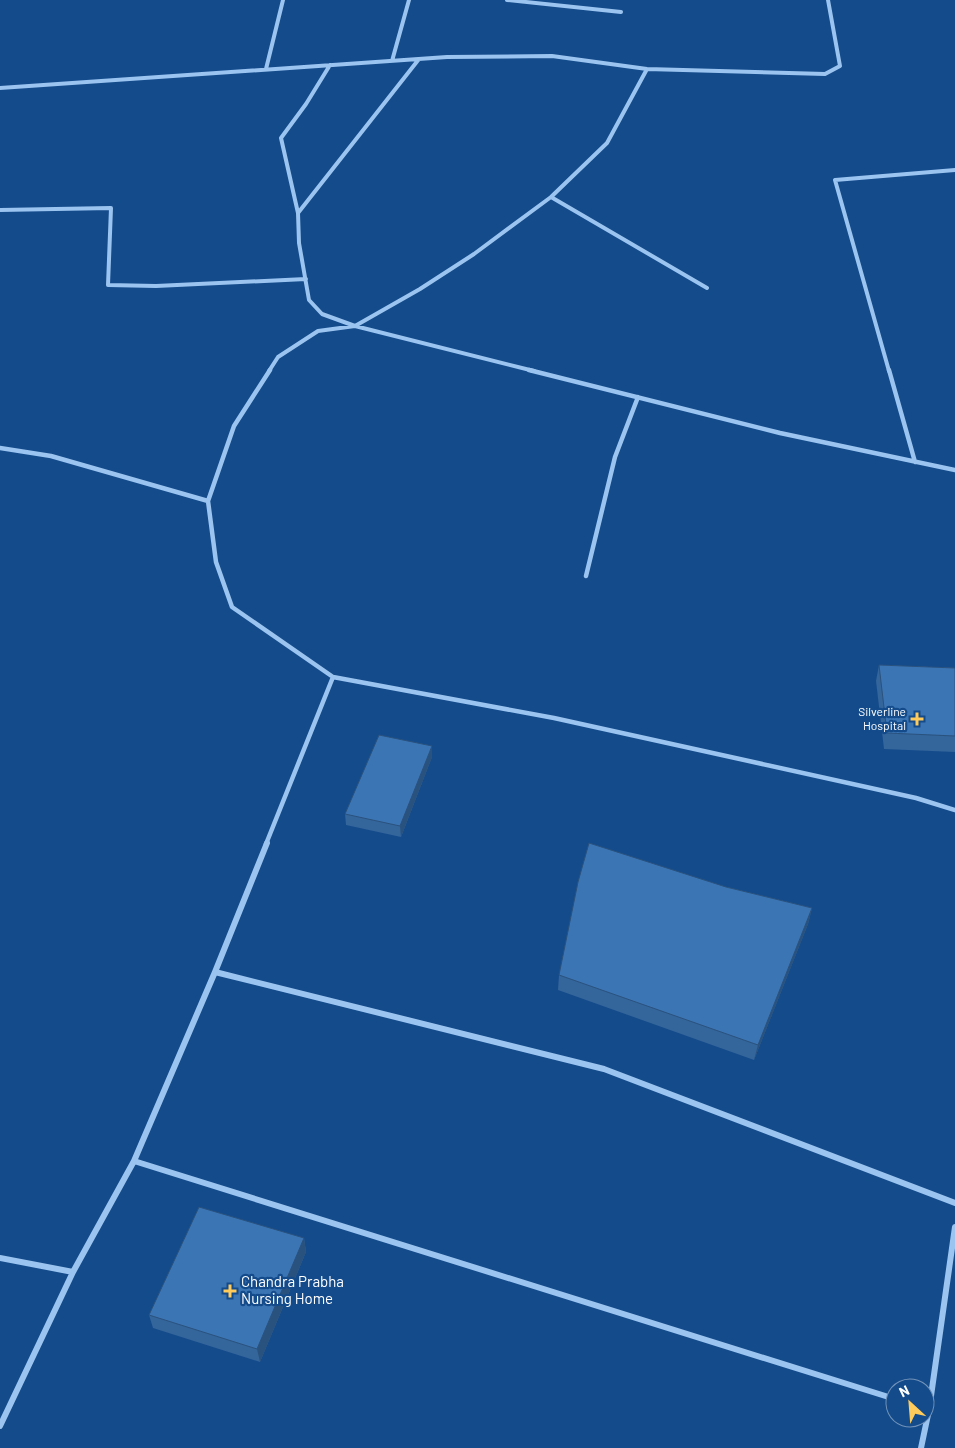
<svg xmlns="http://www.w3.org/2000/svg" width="955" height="1448" font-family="Barlow,sans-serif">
<rect width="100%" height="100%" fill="#144b8b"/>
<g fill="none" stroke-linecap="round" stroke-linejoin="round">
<path stroke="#9bc4f0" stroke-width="4" d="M507,0L621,12
M392,61L409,0
M330,65L306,104L281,138L298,213L299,243L309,300L322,314L355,326L534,371
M266,69L283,0
M0,88L447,57L552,56L647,69L825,74L840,66L828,0
M551,197L707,288
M0,210L111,208L108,285L156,286L306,279
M298,213L419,59
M269,371L278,357L318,331L355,326L420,289L474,254L551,197L607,143L647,69
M889,371L835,180L955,170"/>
<path stroke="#9bc4f0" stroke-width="4.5" d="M270,370L234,426L208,501L216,562L232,607L333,677L554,718L916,798L955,810
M529,370L780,433L955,470
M889,370L915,462
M0,448L51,456L208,501
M586,576L615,457L638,397
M266,844L333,677"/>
<path stroke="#9bc4f0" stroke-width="6" d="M215,972L604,1069L955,1203
M134,1161L895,1399
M0,1258L73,1272
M0,1426L73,1272L134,1161L215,972L267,843
M921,1448L929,1410L955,1227"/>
</g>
<path fill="#34659b" d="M879,665L955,668V752L884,749L876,681Z
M432,746V757L401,837L346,825L345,814Z
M726,887L812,908L808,924L754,1060L558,990L559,975Z
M304,1238L306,1252L260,1362L153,1328L149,1315Z"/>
<path fill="#2a527e" d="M432,746V757L401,837L400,826Z
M812,908L808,924L754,1060L758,1045Z
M304,1238L306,1252L260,1362L257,1349Z"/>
<path fill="#3c75b4" stroke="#2a527e" d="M879,665L955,668V736L887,733Z
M379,735L432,746L400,826L345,814Z
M589,843L726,887L812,908L758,1045L559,975L578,882Z
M199,1207L304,1238L257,1349L149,1315Z"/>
<g fill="#ffcb5b" stroke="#144b8b" stroke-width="2">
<path d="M914.5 711.5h5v5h5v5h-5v5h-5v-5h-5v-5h5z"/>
<path d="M227.5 1283.5h5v5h5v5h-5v5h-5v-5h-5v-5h5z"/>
</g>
<g text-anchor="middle" stroke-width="4.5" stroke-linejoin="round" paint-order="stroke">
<g font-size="12" fill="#fff" stroke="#144b8b" text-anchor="end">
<text x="906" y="716">Silverline<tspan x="906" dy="14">Hospital</tspan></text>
</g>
<g font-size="15" fill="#fff" stroke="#144b8b" text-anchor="start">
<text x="241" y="1287">Chandra Prabha<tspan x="241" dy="17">Nursing Home</tspan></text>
</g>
</g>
<g transform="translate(910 1403) rotate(334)"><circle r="24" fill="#144b8b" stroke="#7293b9"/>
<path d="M0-4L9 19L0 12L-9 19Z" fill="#ffcb5b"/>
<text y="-8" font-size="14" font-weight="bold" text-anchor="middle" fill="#ffffff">N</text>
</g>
</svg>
